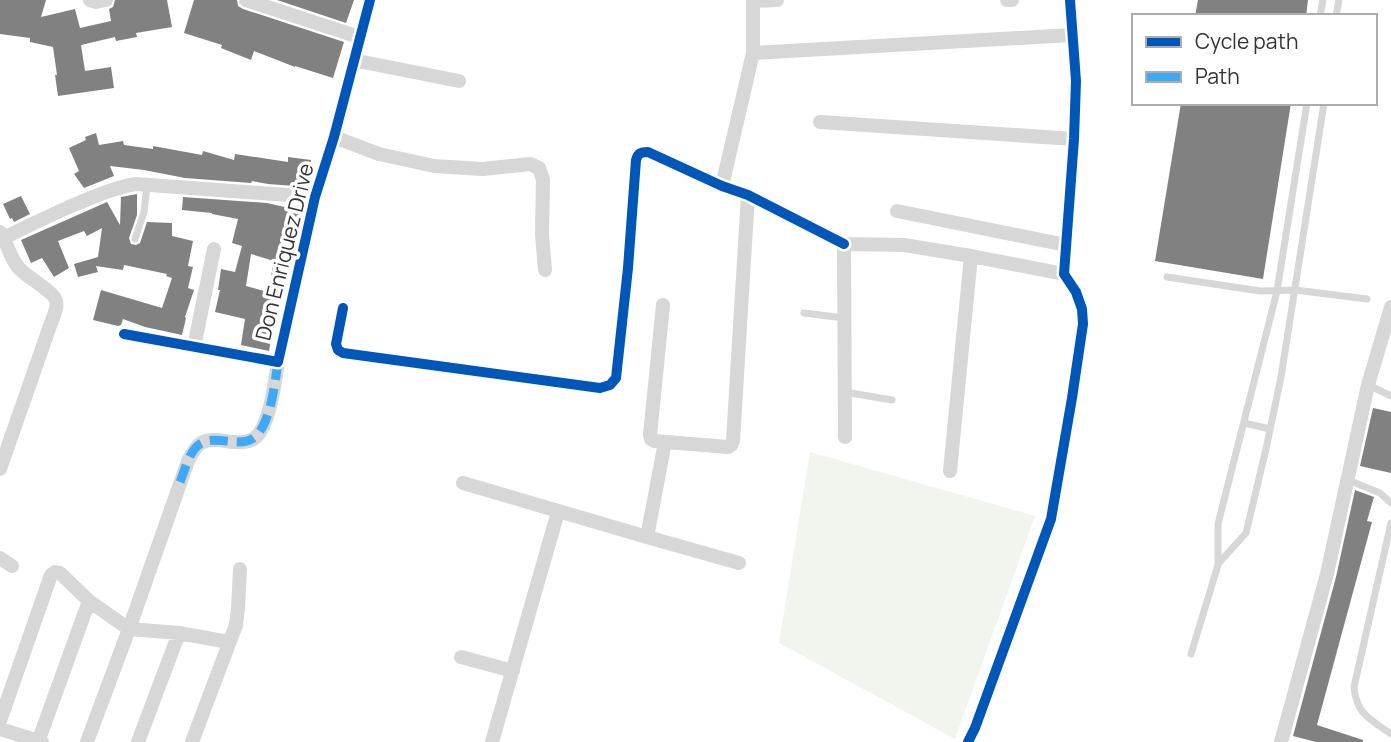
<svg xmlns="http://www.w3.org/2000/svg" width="1391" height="742" font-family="Manrope,sans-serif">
<rect width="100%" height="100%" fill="#fff"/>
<path fill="#f1f5ed" d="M810,452L1035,516L955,739L779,643Z"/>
<path fill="#818181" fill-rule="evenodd" d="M0,0H46L41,17L75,9L80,28L111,21L109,9L113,7L115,0H167L172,27L136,33L137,37L116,41L115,37L81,45L85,71L111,67L114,88L58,96L55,75H57L53,47L30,42V38L0,34Z
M194,0H237L238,6L243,9L344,42L333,78L295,66V67L254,51L251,60L221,48L222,45L184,33Z
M277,0H354L346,23Z
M1198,0H1308L1306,16H1195Z
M1181,103H1291L1263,279L1155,261Z
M96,133L99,145L123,141L124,145L153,149V146L202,155L203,151L234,160L235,154L288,162V157L311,160L307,187L268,184L252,181L251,183L185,178L144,170L110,166L114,176L84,188L74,174L79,171L69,148L86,140L85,137Z
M137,194V215L129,238L131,244L136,245L140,243L147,222L172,223V236L193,241L188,266L193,267L188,288L194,290L185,317L186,318L182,335L145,327L123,319L121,325L118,326L93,320L101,290L162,308L172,278L166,276L167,274L124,265L123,270L96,266L98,272L78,277L74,264L98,257L102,228L87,236L84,231L58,241L69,268L54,277L42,258L31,263L21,240L107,202L120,225L121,197Z
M21,196L30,214L14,222L12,218L10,219L3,204Z
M183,197L267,203L289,208V205L303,206L287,267H288L283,295L276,324L274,323L269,351L241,345L245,319L215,312L220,290H218L221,269L235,272L242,246L232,243L238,219L212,214V213L182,210ZM251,254L274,261L268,292L246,286Z
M1373,408L1391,412V473L1360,466Z
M1355,490L1374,497L1367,521L1372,522L1317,725L1363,740V742H1316L1293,736L1336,577Z"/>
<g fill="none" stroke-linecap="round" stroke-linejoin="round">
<path stroke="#d7d7d7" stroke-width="7" d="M1320,16L1323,0
M1336,16L1339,0
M135,239L144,212L147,185
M1167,277L1260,291L1295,290L1367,299
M804,313L844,318
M1368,385L1391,396
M845,392L892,400
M1244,423L1270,429
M1348,480L1380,493L1391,503
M1391,523L1354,687C1356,714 1371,720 1391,734
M1218,564L1246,533L1266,449L1281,377L1324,103
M1191,654L1218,565V524L1277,291L1307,103"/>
<path stroke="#d7d7d7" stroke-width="14" d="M90,0L96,2L106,0
M246,0L359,37
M1007,0H1012
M753,53V1L777,0
M353,60L459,81
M820,122L1074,139
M334,137L379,154L434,166L483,169L530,164L539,168L543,180L542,235L545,270
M722,186L753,53L1072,35
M897,211L1066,245
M0,232C9,245 10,261 22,271C29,278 55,293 56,301C58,307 53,317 51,323L0,469
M4,238C25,227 47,217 69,207C91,198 112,188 136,184L315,197
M663,305L650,435L651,439L654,441L728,447L731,445L733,441L748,195
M343,308L336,344L338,350L343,353L600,388L610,385L616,378L628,268L636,160C638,153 641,152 648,152L722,186L748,195L844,244
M124,334L278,362L315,197L334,137L370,0
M194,347L214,249
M845,437L844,244L904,245L971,256L1064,274
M950,471L971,256
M463,483L647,537L665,442
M647,537L739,563
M0,558L12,566
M461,657L513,671
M0,721L51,575L55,572L60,573L89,601L129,629L179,633L229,642
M0,729L42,742
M38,742L89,601
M87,742L129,629L188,461C191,455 195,447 201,443C218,434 240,450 256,437C270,424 275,381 278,362
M138,742L179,633
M192,742L236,625L238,609L240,569
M492,742L558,512
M968,742L975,728L1051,519L1072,398L1083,324L1082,309L1076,292L1064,274L1074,139L1076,81L1070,0
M1281,742L1327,574L1368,385L1391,307"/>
<path stroke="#3fa9f5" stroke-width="9" stroke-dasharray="18 9" stroke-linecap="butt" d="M180,482C185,470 189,451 200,444C218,433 242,451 257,435C271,420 275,382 278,362"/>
<defs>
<path id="cycleway" d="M343,308L336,344L338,350L343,353L600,388L610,385L616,378L628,268L636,160C638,153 641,152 648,152L722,186L748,195L844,244
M124,334L278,362L315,197L334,137L370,0
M968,742L975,728L1051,519L1072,398L1083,324L1082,309L1076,292L1064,274L1074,139L1076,81L1070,0"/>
</defs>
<use href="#cycleway" stroke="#fff" stroke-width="15"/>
<use href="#cycleway" stroke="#0057b8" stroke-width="10"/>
</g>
<g text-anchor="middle" stroke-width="7" stroke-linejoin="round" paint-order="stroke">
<g font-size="21" fill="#333" stroke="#fff">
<text transform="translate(285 252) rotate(-76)" y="7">Don Enriquez Drive</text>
</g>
</g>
<rect x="1132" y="14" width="245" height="91" fill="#ffffff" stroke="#adadad" stroke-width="2"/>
<rect x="1146" y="37" width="35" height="10" fill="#0057b8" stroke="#adadad" stroke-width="2"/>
<text x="1195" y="49" font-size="21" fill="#333333">Cycle path</text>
<rect x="1146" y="72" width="35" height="10" fill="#3fa9f5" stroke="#adadad" stroke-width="2"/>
<text x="1195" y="84" font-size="21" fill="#333333">Path</text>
</svg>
